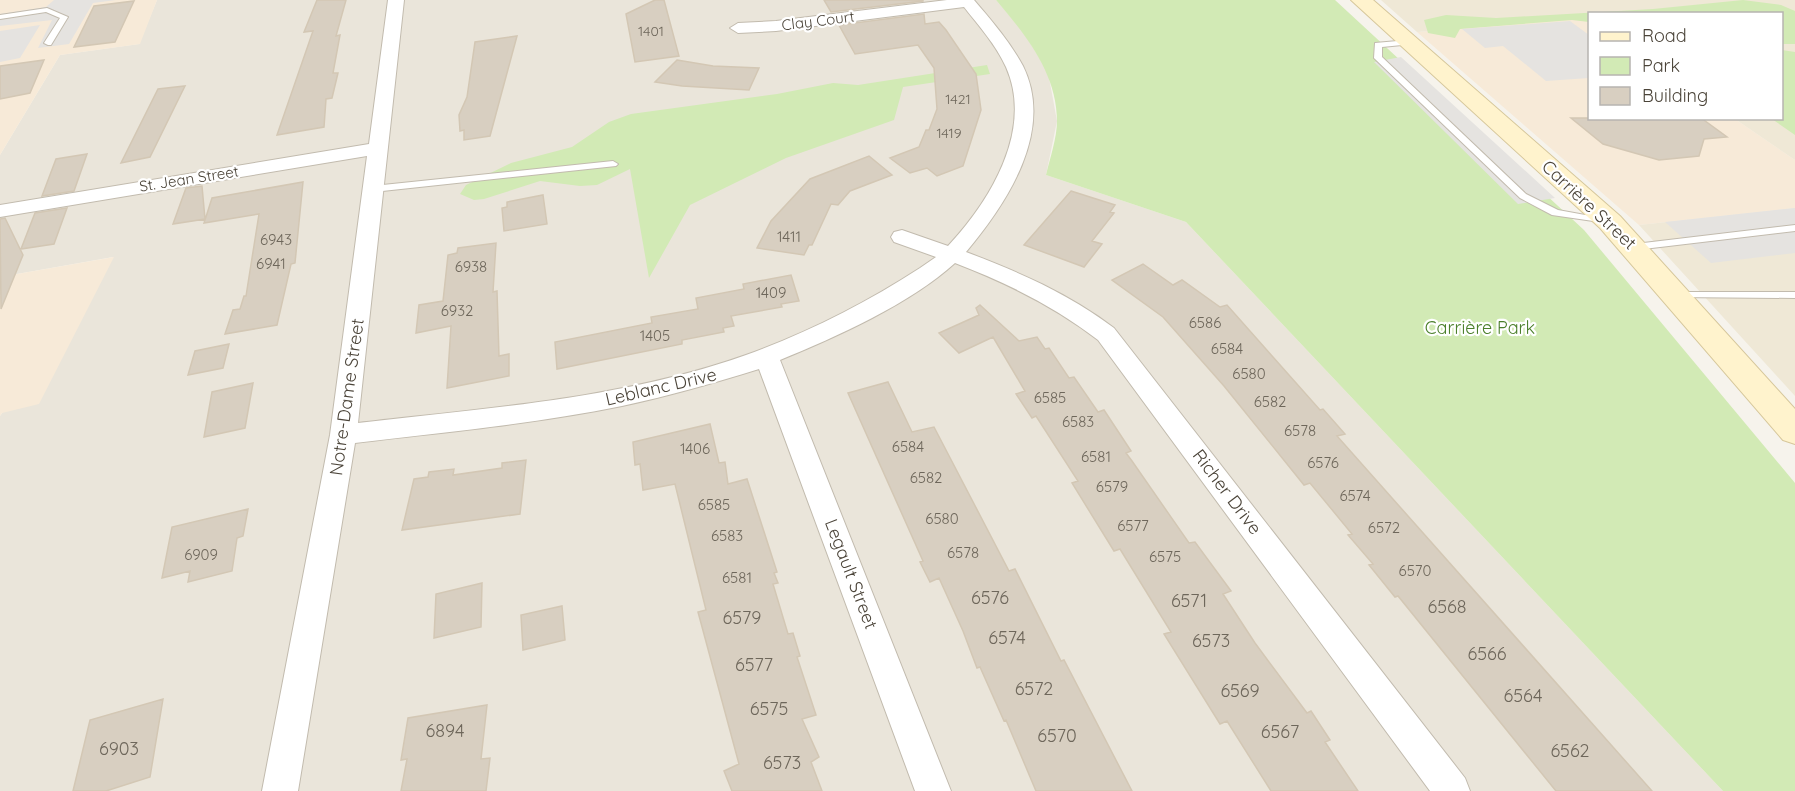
<svg xmlns="http://www.w3.org/2000/svg" width="1795" height="791" font-family="Quicksand,sans-serif">
<rect width="100%" height="100%" fill="#f6f3ec"/>
<path fill="#eae5da" d="M157,0H996L1022,30L1048,72L1057,121L1046,175L1186,222L1723,791H0V416L113,257L0,277V155L60,55L139,44Z"/>
<path fill="#f7ead8" d="M0,0H157L140,44L60,55L0,155Z
M1589,18L1590,118L1735,119L1795,160V208L1639,225L1417,32Z
M114,257L39,404L2,413L0,416V277Z"/>
<path fill="#efe8d6" d="M1381,0H1795V160L1735,119L1782,118V14H1590L1589,18L1417,32Z
M1795,208V396L1639,225Z"/>
<path fill="#d2eab5" d="M996,0H1335L1584,230L1795,483V791H1723L1186,222L1046,175C1050,158 1057,138 1057,121C1057,73 1025,34 996,0Z
M1743,0L1781,5L1795,11V44H1782V14H1590L1589,22L1572,20L1460,29L1455,38L1428,33L1424,20L1446,15L1496,18L1653,9Z
M1782,50L1795,52V135L1772,119L1782,118Z
M987,65L990,74L903,87L894,120L786,158L690,205L649,278L630,169L597,185L580,186L540,181L484,199L474,200L460,194L466,185L511,163L572,147L609,122L631,114L777,94L833,83L858,85Z"/>
<path fill="#e5e3e0" d="M54,0H116L93,3L69,44L38,48L52,20L0,26V14L46,7Z
M1570,21L1589,35V78L1546,81L1503,46L1485,48L1462,29Z
M40,25L20,58L0,62V31Z
M1401,57L1555,198L1518,204L1374,62Z
M1795,208V253L1711,263L1665,222Z"/>
<path fill="#d8cfc1" stroke="#d3c7b4" stroke-width="1.5" d="M317,0H346L336,36L340,35L333,73H338L332,98L326,99L324,127L277,135L313,31L304,32Z
M655,0H664L679,56L635,62L626,14Z
M824,0H923V1L831,12Z
M134,1L115,42L74,47L94,6Z
M924,14L925,24L939,22L946,30L976,74L981,110L963,166L937,176L927,168L910,173L890,158L919,147L926,130H929L937,109L934,68L918,45L855,54L839,25Z
M517,36L490,136L464,140V130L460,131L459,115L467,97L475,42Z
M44,60L30,93L0,99V66Z
M677,60L713,66L759,68L749,90L682,86L655,82Z
M185,86L150,157L121,163L158,89Z
M1571,118H1701L1727,137L1704,139L1699,156L1659,160L1603,144Z
M87,154L74,191L42,196L56,159Z
M869,156L892,175L850,191L838,205L831,204L812,245H809L804,255L757,248L771,221L810,179Z
M303,182L295,263L291,264L277,325L225,334L233,310L240,309L244,296H246L259,214L204,223L212,198Z
M202,186L205,219L173,224L186,188Z
M1071,191L1115,205L1110,212L1114,213L1092,241L1102,244L1084,267L1024,245Z
M543,195L547,224L504,231L502,208L507,207V202Z
M67,208L54,244L21,249L35,213Z
M5,218L23,255L1,309L0,219Z
M496,243L493,292L497,291L499,356L509,354V376L447,388L451,326L416,333L419,305L443,301L448,255L457,253L458,248Z
M1143,264L1173,285L1182,280L1220,307L1227,305L1320,410L1323,409L1345,434L1337,436L1652,791H1556L1398,596L1395,597L1369,565L1373,564L1348,535L1352,534L1310,483L1304,485L1224,386L1163,317L1112,280Z
M791,275L799,301L781,304L782,307L731,316L734,326L723,328L724,332L682,340V344L557,369L555,342L652,323L651,317L698,309L696,298L744,289L743,284Z
M980,305L1019,341L1037,337L1045,349L1049,348L1069,378L1074,377L1098,412L1104,410L1131,451L1126,453L1132,461L1189,543L1195,542L1231,591L1223,594L1255,643L1307,713L1311,711L1330,740L1325,742L1358,791H1271L1227,721L1220,724L1164,634L1171,632L1120,549L1114,551L1072,483L1078,481L1036,416L1032,418L1016,394L1025,391L993,337L959,353L939,333L979,315L976,308Z
M229,344L223,368L188,375L195,351Z
M888,382L912,432L934,427L1009,571L1015,569L1061,661L1064,660L1132,791H1036L1006,720L1004,721L980,667L977,668L963,631L939,578L930,582L920,562L923,561L848,393Z
M253,383L245,428L204,437L212,392Z
M710,424L719,463L725,462L728,484L747,479L777,572L774,573L778,583L773,584L788,634L793,633L800,656L797,657L816,715L802,719L819,757L811,762L822,791H732L724,771L739,764L698,612L706,610L675,484L643,490L640,464L635,465L633,442Z
M526,460L520,514L402,530L414,479L428,477L429,472L454,469L453,475L502,468V463Z
M248,509L243,536L237,538L232,571L188,582L190,571L162,578L172,527Z
M482,583L481,627L434,638L436,594Z
M562,606L565,640L523,650L521,615Z
M163,699L150,777L106,791H73L90,720Z
M487,705L481,759L490,758L486,791H401L407,759L401,760L408,718Z"/>
<g fill="none" stroke-linecap="round" stroke-linejoin="round">
<defs>
<path id="lane" d="M47,8L68,17L51,45H48L44,43L60,18L46,12L0,19V15Z
M1409,40L1413,42L1412,44L1382,47V57L1526,194L1558,210L1607,219V223L1552,215L1520,198L1374,58L1375,43Z
M613,161L618,164L616,166L373,192L368,189L373,186Z
M1795,225V231L1635,250L1630,247L1635,244Z
M1677,292H1795V298L1673,297L1672,295Z"/>
<path id="street" d="M388,0H404L358,423C487,408 622,399 746,355C807,333 866,303 920,268L936,257L894,242L891,237L894,232L902,230L948,246C990,201 1034,130 1006,67C996,45 979,26 964,7L776,31L738,33L730,28L738,23L776,21L947,0H974C992,21 1010,42 1023,66C1055,131 1007,203 966,252C1019,272 1069,294 1114,328L1465,778L1470,791H1430L1098,340C1054,306 1007,283 955,263C910,304 836,337 780,360L951,791H915L759,369C714,383 669,396 622,406C534,424 444,432 355,443L298,791H262L330,435L367,156L0,217V205L369,144Z"/>
<path id="secondary" d="M1351,0H1373L1620,216L1795,409V444L1783,440L1600,228Z"/>
</defs>
<use href="#lane" stroke="#c2bbae" stroke-width="2"/>
<use href="#street" stroke="#c2bbae" stroke-width="2"/>
<use href="#secondary" stroke="#d6c79b" stroke-width="2"/>
<use href="#lane" fill="#fff" fill-rule="evenodd"/>
<use href="#street" fill="#fff" fill-rule="evenodd"/>
<use href="#secondary" fill="#fff3cd" fill-rule="evenodd"/>
</g>
<g text-anchor="middle" stroke-width="4.5" stroke-linejoin="round" paint-order="stroke">
<g font-size="14" fill="#6e675b">
<text x="651" y="36">1401</text>
<text x="958" y="104">1421</text>
<text x="949" y="138">1419</text>
</g>
<g font-size="15" fill="#4b4439" stroke="#fff">
<text transform="translate(818 21) rotate(-7)" y="5">Clay Court</text>
<text transform="translate(189 179) rotate(-9)" y="5">St. Jean Street</text>
</g>
<g font-size="15" fill="#6e675b">
<text x="789" y="242">1411</text>
<text x="276" y="245">6943</text>
<text x="271" y="269">6941</text>
<text x="471" y="272">6938</text>
<text x="771" y="298">1409</text>
<text x="457" y="316">6932</text>
<text x="1205" y="328">6586</text>
<text x="655" y="341">1405</text>
<text x="1227" y="354">6584</text>
<text x="1249" y="379">6580</text>
<text x="1050" y="403">6585</text>
<text x="1270" y="407">6582</text>
<text x="1078" y="427">6583</text>
<text x="1300" y="436">6578</text>
<text x="908" y="452">6584</text>
<text x="695" y="454">1406</text>
<text x="1096" y="462">6581</text>
<text x="1323" y="468">6576</text>
<text x="926" y="483">6582</text>
<text x="1112" y="492">6579</text>
<text x="1355" y="501">6574</text>
<text x="714" y="510">6585</text>
<text x="942" y="524">6580</text>
<text x="1133" y="531">6577</text>
<text x="1384" y="533">6572</text>
<text x="727" y="541">6583</text>
<text x="963" y="558">6578</text>
<text x="201" y="560">6909</text>
<text x="1165" y="562">6575</text>
<text x="1415" y="576">6570</text>
<text x="737" y="583">6581</text>
</g>
<g font-size="18" fill="#4b4439" stroke="#fff">
<text transform="translate(1589 205) rotate(43)" y="6">Carrière Street</text>
<text transform="translate(661 387) rotate(-13)" y="6">Leblanc Drive</text>
<text transform="translate(347 397) rotate(-82)" y="6">Notre-Dame Street</text>
<text transform="translate(1227 492) rotate(53)" y="6">Richer Drive</text>
<text transform="translate(851 574) rotate(69)" y="6">Legault Street</text>
</g>
<g font-size="18" fill="#4a7f2a" stroke="#fff">
<text x="1480" y="334">Carrière Park</text>
</g>
<g font-size="18" fill="#6e675b">
<text x="990" y="604">6576</text>
<text x="1189" y="607">6571</text>
<text x="1447" y="613">6568</text>
<text x="742" y="624">6579</text>
<text x="1007" y="644">6574</text>
<text x="1211" y="647">6573</text>
<text x="1487" y="660">6566</text>
<text x="754" y="671">6577</text>
<text x="1034" y="695">6572</text>
<text x="1240" y="697">6569</text>
<text x="1523" y="702">6564</text>
<text x="769" y="715">6575</text>
<text x="445" y="737">6894</text>
<text x="1280" y="738">6567</text>
<text x="1057" y="742">6570</text>
<text x="119" y="755">6903</text>
<text x="1570" y="757">6562</text>
<text x="782" y="769">6573</text>
</g>
</g>
<rect x="1588" y="12" width="195" height="108" fill="#ffffff" stroke="#b7b4b0" stroke-width="1.5"/>
<rect x="1600" y="32" width="30" height="9" fill="#fff3cd" stroke="#b7b4b0" stroke-width="1.5"/>
<text x="1642" y="42" font-size="18" fill="#4b4439">Road</text>
<rect x="1600" y="57" width="30" height="18" fill="#d2eab5" stroke="#b7b4b0" stroke-width="1.5"/>
<text x="1642" y="72" font-size="18" fill="#4b4439">Park</text>
<rect x="1600" y="87" width="30" height="18" fill="#d8cfc1" stroke="#b7b4b0" stroke-width="1.5"/>
<text x="1642" y="102" font-size="18" fill="#4b4439">Building</text>
</svg>
